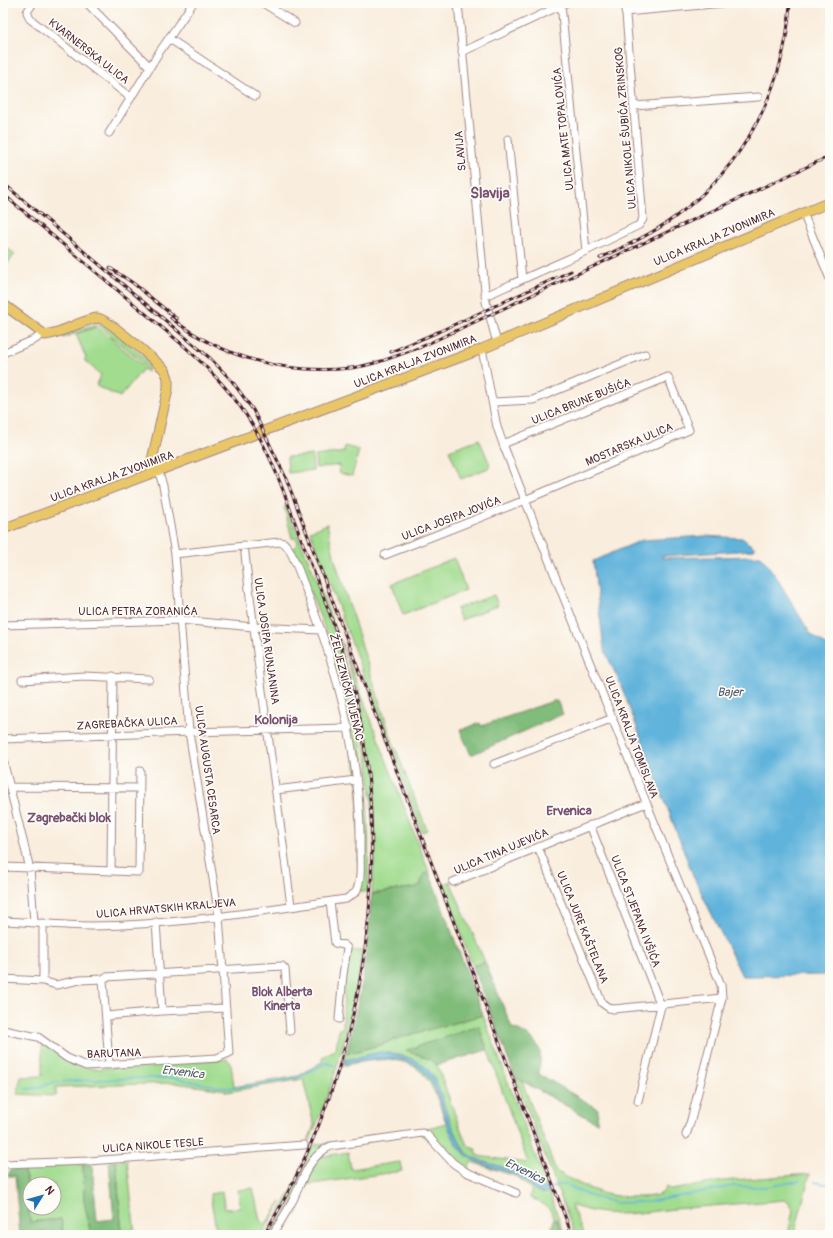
<svg xmlns="http://www.w3.org/2000/svg" width="833" height="1238" font-family="Pangolin,sans-serif">
<rect width="100%" height="100%" fill="#fdfcf7"/>
<filter id="ink" filterUnits="userSpaceOnUse"><feTurbulence type="fractalNoise" baseFrequency=".025" numOctaves="2"/><feDisplacementMap in="SourceGraphic" scale="8" xChannelSelector="R" yChannelSelector="G"/><feConvolveMatrix kernelMatrix="1 2 1 2 8 2 1 2 1" color-interpolation-filters="sRGB"/></filter>
<filter id="wash" filterUnits="userSpaceOnUse"><feTurbulence type="fractalNoise" baseFrequency=".012" numOctaves="4" result="noise"/><feDisplacementMap in="SourceGraphic" scale="16" xChannelSelector="R" yChannelSelector="G"/><feGaussianBlur stdDeviation="0.9" result="paint"/><feColorMatrix in="noise" values="0 0 0 0 0 0 0 0 0 0 0 0 0 0 0 0 0 1.4 0 .05"/><feComposite in="paint" operator="in"/></filter>
<g filter="url(#wash)">
<rect width="100%" height="100%" fill="#f9eddd"/>
<path fill="#a1dc8f" stroke="#767e5d" fill-rule="evenodd" d="M3,245L15,254L3,269Z
M96,323L109,327L152,364L150,368Z
M93,324L96,326L63,338L64,335Z
M97,327L149,370L147,372L143,369L120,397L96,386L101,375L84,360L86,358L76,334Z
M479,439L491,467L461,479L449,450Z
M345,446L359,450L352,476L338,473L340,465L316,468L315,456L344,452Z
M312,455L313,470L288,473L287,457Z
M286,506C303,547 321,588 335,631C363,716 371,803 368,892L359,891L358,778L325,629L295,554L294,548L298,542L294,538H292L284,507Z
M327,524L335,560L389,732L427,830L422,832L310,531Z
M454,558L466,590L403,615L392,584Z
M494,595L498,605L461,620L456,609Z
M341,641L429,872L423,875L421,884L417,887L372,894C372,881 374,868 374,855C373,783 364,709 341,641Z
M450,881L485,962L473,966L443,885Z
M350,951H362C353,1017 336,1080 309,1142L308,1141L314,1125L303,1079L226,1092L225,1090L174,1083L56,1087V1096L17,1094L21,1077L42,1076V1041L92,1069L227,1059L231,1064L234,1087L299,1076L323,1061L321,1058L336,1049L339,1029L343,1028L344,984Z
M483,1015L565,1235H563L557,1219H554C551,1206 540,1202 529,1197L532,1190L518,1177L471,1162L468,1171L417,1131L446,1123C441,1109 436,1093 428,1080C409,1051 370,1060 342,1066L346,1054L383,1044L402,1037ZM479,1026L528,1163L478,1156L475,1148L467,1145L463,1136L437,1065L429,1059L407,1050Z
M515,1077L522,1081L556,1171L559,1173C573,1181 587,1188 602,1193C612,1197 656,1200 663,1192C663,1192 666,1187 666,1187L671,1190L722,1181L810,1174L794,1235H788L793,1210L789,1202L785,1200C752,1203 719,1205 686,1208C644,1211 614,1221 571,1205L584,1235H575Z
M331,1143L324,1147L271,1235H267L299,1177L311,1147L317,1144Z
M348,1152L351,1169L400,1162L402,1171L305,1185L279,1235H274L319,1157Z
M127,1160L135,1235H122L116,1161Z
M83,1164L84,1201L91,1235H29L53,1230L54,1232L63,1231L61,1219L30,1222L27,1181L22,1167ZM30,1184H54V1208H30Z
M253,1188L260,1220L265,1225L281,1202L262,1235H217L210,1194L222,1192L225,1209L240,1208L238,1190Z"/>
<path fill="#80bc7a" stroke="#656e52" d="M553,701H557L563,714L471,755L460,730L480,723L481,726Z
M429,872L483,1015L402,1037L383,1044L346,1054L363,979L372,894L417,887L421,884L423,875Z
M485,962L512,1028C524,1031 537,1040 540,1052C541,1058 539,1067 539,1074L598,1109L597,1123L515,1077L473,966Z
M479,1026L487,1050L437,1065L429,1059L406,1050Z
M116,1161L122,1235H91L84,1201L83,1164H92L97,1221L114,1219L109,1162Z
M11,1167H22L27,1181L30,1222L61,1219L63,1231L54,1232L53,1230L20,1235L15,1176H8Z
M554,1219H557L563,1235H550Z"/>
<path fill="#60b3db" stroke="#556983" d="M705,536L742,538L755,548L753,550L662,556V558L761,556L775,575L810,633L830,648V975L742,976L694,878L620,683L604,649L593,561L642,540Z
M381,1052C445,1060 432,1084 455,1132C458,1138 461,1145 465,1151C477,1164 503,1165 519,1172C529,1177 535,1190 547,1188L549,1193C537,1197 530,1183 521,1178C503,1167 477,1168 463,1152C452,1140 448,1126 443,1111C439,1100 435,1085 427,1075C406,1050 370,1059 343,1064L345,1060Z"/>
<g fill="none" stroke-linecap="round" stroke-linejoin="round">
<path stroke="#60b3db" stroke-width="1.5" d="M26,1089L36,1088L55,1082L139,1078H172L227,1088L249,1086L297,1078L326,1063L334,1065
M815,1182L830,1185
M546,1190L557,1185H567L587,1195L615,1203L648,1202L734,1186L764,1187L800,1181"/>
</g>
</g>
<g filter="url(#ink)">
<g fill="none" stroke-linecap="round" stroke-linejoin="round">
<defs>
<path id="minor" d="M33,3L27,12L30,19L131,98
M87,3L150,67
M263,3L295,23
M458,3L486,302L497,343
M561,4L586,251
M625,12L724,3
M170,39L255,96
M462,52L566,3
M634,106L758,97
M109,133L158,54L193,3
M508,139L522,279
M803,213L830,279
M485,296L586,251L639,225L643,219L625,3
M482,349L497,427L503,444C574,625 647,806 721,985L722,998L691,1120L686,1135
M3,353L36,339L41,334
M493,402L533,400L645,354
M244,545C257,666 276,786 291,906
M385,555L525,500L689,430L668,377L503,444
M3,625L181,620L253,627L321,630
M22,680L84,676L149,679
M3,739L189,732L349,728
M3,760L30,869L34,922
M494,764L613,718
M10,787L140,788
M276,790L356,780
M590,825L661,1006L638,1101
M538,847L602,1003L609,1008L614,1009L722,998
M3,867L139,872L140,771
M111,871L113,676
M453,882L646,803
M330,902L335,943L344,945L347,948L343,975L339,1019
M3,921C32,922 61,926 91,926C176,925 262,911 346,899L356,892C362,879 360,863 360,850C362,765 340,679 310,600C303,583 298,566 289,549L284,543L279,542L175,554
M156,922L162,1011
M3,979L43,981L56,985L80,980L103,979L106,977L282,966L285,969L290,1031
M103,979L109,1065
M43,981V923
M106,1016L162,1011L226,1008
M3,1030L38,1037L67,1058L86,1066L217,1058L229,1053L219,916L189,732L175,554L163,486L159,472
M3,1164L89,1161L304,1145
M272,1235C279,1224 287,1212 293,1200C302,1181 309,1155 331,1146L422,1133L427,1135L453,1163L466,1172L516,1193"/>
<path id="major" d="M3,304L45,335C63,333 79,321 97,318C107,317 155,361 165,370L168,378V389L152,460L153,473
M3,529L482,349L830,202"/>
</defs>
<use href="#minor" stroke="#a28684" stroke-width="9"/>
<use href="#major" stroke="#a28684" stroke-width="11"/>
<use href="#minor" stroke="#fff" stroke-width="7"/>
<use href="#major" stroke="#e9c769" stroke-width="9"/>
<defs>
<path id="rail" d="M3,183L211,359L232,381L253,410L286,478L572,1235
M3,194L184,346C210,370 235,395 253,426C276,464 289,508 305,549C326,603 348,657 359,713C393,892 358,1080 264,1235
M600,258C626,246 652,234 675,217C744,167 785,88 790,3
M110,268L133,283L177,319
M171,318C222,358 287,375 351,368C375,365 398,355 421,347L830,156
M391,352L438,332L571,271"/>
</defs>
<use href="#rail" stroke="#4a1f2b" stroke-width="3"/>
<use href="#rail" stroke="#fdfcf7" stroke-width="1.5" stroke-dasharray="4.5" stroke-linecap="butt"/>
</g>
</g>
<g text-anchor="middle" stroke-width="3.5" stroke-linejoin="round" paint-order="stroke">
<g font-size="11" fill="#4a1f2b" stroke="#fdfcf7">
<text transform="translate(89 51) rotate(38)" y="4">KVARNERSKA ULICA</text>
<text transform="translate(625 128) rotate(-95)" y="4">ULICA NIKOLE ŠUBIĆA ZRINSKOG</text>
<text transform="translate(563 129) rotate(-96)" y="4">ULICA MATE TOPALOVIĆA</text>
<text transform="translate(460 151) rotate(-95)" y="4">SLAVIJA</text>
<text transform="translate(714 237) rotate(-23)" y="4">ULICA KRALJA ZVONIMIRA</text>
<text transform="translate(415 361) rotate(-21)" y="4">ULICA KRALJA ZVONIMIRA</text>
<text transform="translate(581 401) rotate(-22)" y="4">ULICA BRUNE BUŠIĆA</text>
<text transform="translate(629 444) rotate(-23)" y="4">MOSTARSKA ULICA</text>
<text transform="translate(112 476) rotate(-20)" y="4">ULICA KRALJA ZVONIMIRA</text>
<text transform="translate(451 518) rotate(-21)" y="4">ULICA JOSIPA JOVIĆA</text>
<text x="138" y="615">ULICA PETRA ZORANIĆA</text>
<text transform="translate(267 641) rotate(82)" y="4">ULICA JOSIPA RUNJANINA</text>
<text transform="translate(347 687) rotate(76)" y="4">ŽELJEZNIČKI VIJENAC</text>
<text transform="translate(127 723) rotate(-3)" y="4">ZAGREBAČKA ULICA</text>
<text transform="translate(632 737) rotate(69)" y="4">ULICA KRALJA TOMISLAVA</text>
<text transform="translate(208 770) rotate(82)" y="4">ULICA AUGUSTA CESARCA</text>
<text transform="translate(501 851) rotate(-23)" y="4">ULICA TINA UJEVIĆA</text>
<text transform="translate(166 908) rotate(-5)" y="4">ULICA HRVATSKIH KRALJEVA</text>
<text transform="translate(636 911) rotate(69)" y="4">ULICA STJEPANA IVŠIĆA</text>
<text transform="translate(583 927) rotate(68)" y="4">ULICA JURE KAŠTELANA</text>
<text transform="translate(114 1053) rotate(-2)" y="4">BARUTANA</text>
<text transform="translate(153 1145) rotate(-4)" y="4">ULICA NIKOLE TESLE</text>
</g>
<g font-size="12" font-style="italic" fill="#535a71" stroke="#fdfcf7">
<text x="730" y="696">Bajer</text>
<text transform="translate(183 1072) rotate(7)" y="4">Ervenica</text>
<text transform="translate(525 1171) rotate(26)" y="4">Ervenica</text>
</g>
<g font-size="12" font-weight="bold" fill="#785171" stroke="#fdfcf7">
<text x="282" y="996">Blok Alberta<tspan x="282" dy="14">Kinerta</tspan></text>
</g>
<g font-size="13" font-weight="bold" fill="#785171" stroke="#fdfcf7">
<text x="276" y="724">Kolonija</text>
<text x="569" y="815">Ervenica</text>
<text x="69" y="822">Zagrebački blok</text>
</g>
<g font-size="15" font-weight="bold" fill="#785171" stroke="#fdfcf7">
<text x="490" y="198">Slavija</text>
</g>
</g>
<rect width="833" height="1238" fill="none" stroke="#fdfcf7" stroke-width="16"/>
<g transform="translate(42 1196) rotate(53)"><circle r="19" fill="#fdfcf7" stroke="#b5a4a5"/>
<path d="M0-3L7 15L0 10L-7 15Z" fill="#1f6fb2"/>
<text y="-6" font-size="11" font-weight="bold" text-anchor="middle" fill="#4a1f2b">N</text>
</g>
</svg>
